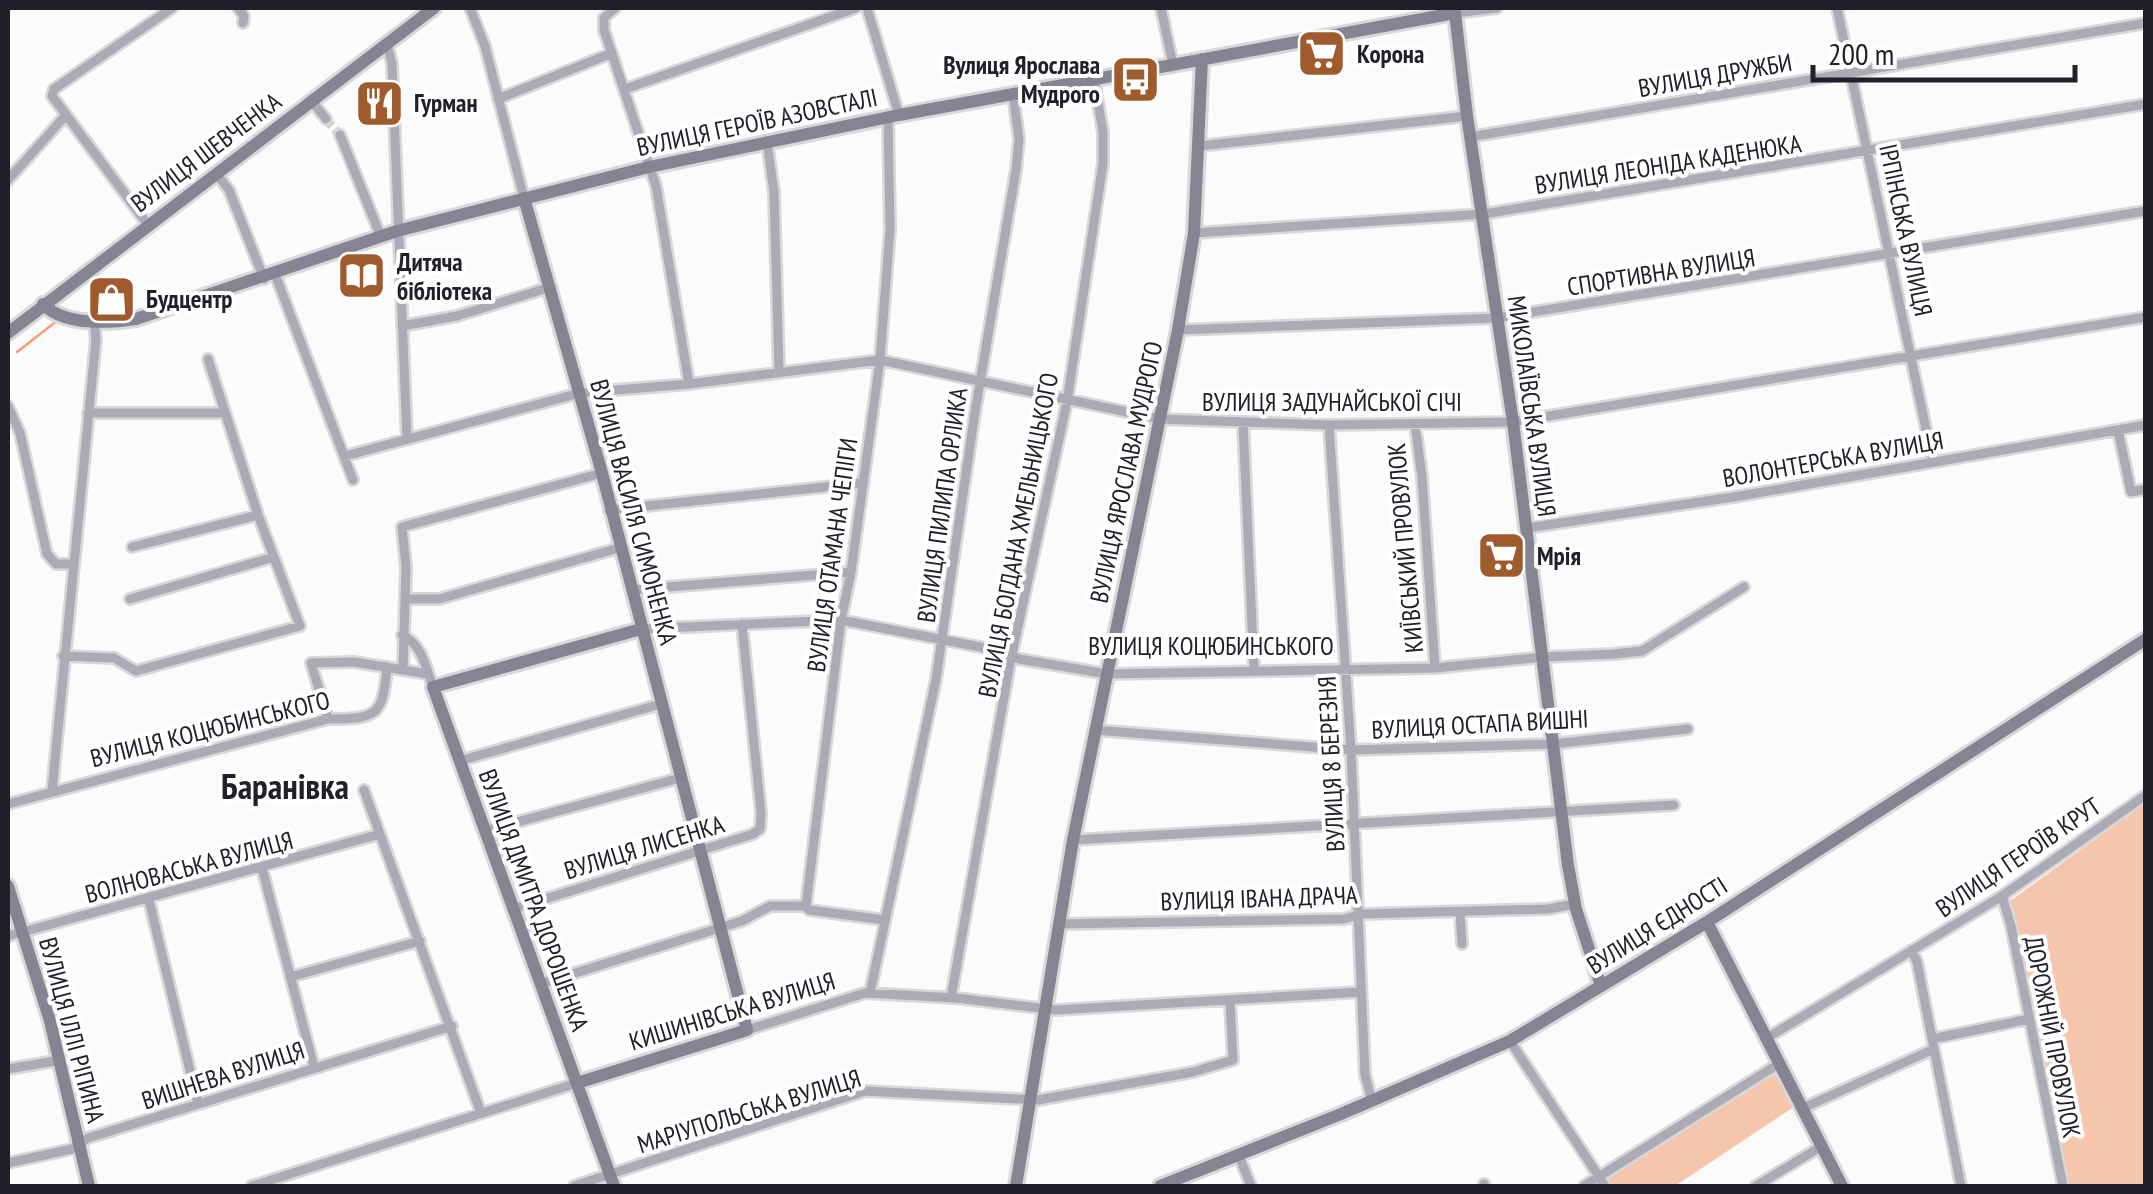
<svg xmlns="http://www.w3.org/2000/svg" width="2153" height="1194" font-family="'PT Sans Narrow',sans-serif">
<rect width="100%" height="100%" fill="#fbfbfb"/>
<path fill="#f5c6ac" d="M2145,803V1186H2066L2010,901Z
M1777,1068L1797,1105L1675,1186H1609L1608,1179L1614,1171Z"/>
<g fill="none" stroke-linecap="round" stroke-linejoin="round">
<path stroke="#f2a070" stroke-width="2.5" d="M17,352L58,320"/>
<path stroke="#cfcfd1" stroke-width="9" stroke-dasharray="9 4.5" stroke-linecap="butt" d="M326,119L340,135"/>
<defs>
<path id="street" d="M238,8L244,16L243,23
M470,8L485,46L524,198
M615,8L604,18V30L656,186L689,384
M867,8L899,115
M1161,8L1173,65
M1837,8L1933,462
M1454,9L1455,13L1497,8
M387,43L392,64L407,439
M625,89L856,8
M498,99L612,53
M311,100L326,119
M340,135L381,237
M1470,137L2146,23
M767,142L774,192L779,371
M1200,146L1467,116
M216,173L229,190L264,279
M8,180L66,115
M148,225L52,96L54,89L172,8
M1194,233L1484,214L2146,104
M275,274L353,480
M402,326L457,316L551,287
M1178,330L1497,318L2146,211
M8,406L20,433L47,554L56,564H72
M88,413H225
M1243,423L1254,670
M1415,424L1422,477L1435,668
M1329,425L1351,750L1365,1075L1372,1101
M2118,430L2131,492L2146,489
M345,456L580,393L689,384L880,360L1160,419L1329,425L1513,422L2146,317
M609,510L862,483
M1527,528L1740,496L2146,425
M132,547L258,515
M631,590L851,572
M130,599L274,557
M405,599H439L619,548
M641,629L841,620L1006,652L1019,659L1107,674L1435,668L1544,657L1614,654L1642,651L1744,587
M402,635C422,644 426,668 433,687
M63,656L114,658L136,671L300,626L258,515L208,359
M403,669L406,567L402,527L602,473
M328,719L311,663L354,662L428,674
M1094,730L1351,750L1553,744L1688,729
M459,761L661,704
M364,790L481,1113
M52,791L96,339L94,321
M8,804L328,719C377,719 383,716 387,667
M484,831L680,778
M1073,840L1674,805
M262,868L314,1067
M2002,896L2011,926L2063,1186
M149,900L198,1104
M806,906L841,620L851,572L880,360L890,229L888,118
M513,909L753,834L760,829L761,813L742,624
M1460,912L1462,944
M1058,924L1344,919L1362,914L1548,909L1575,904
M8,936L380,834
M1912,950L1917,962L1961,1186
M290,977L420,941
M540,984L742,921L770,906H806L809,910L885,920
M870,993L936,679L975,412L1016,170L1019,139L1013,94
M951,998L1010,663L1067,402L1103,163V132L1094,79
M747,1030L865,993L956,998L1056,1010L1361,992
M1767,1038L2002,896L2146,795
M1932,1039L2029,1019
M1510,1041L1605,1186
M8,1069L61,1060
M1803,1108L1934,1049
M1239,1156L1251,1186
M8,1163L72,1149L88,1138L452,1026
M1484,1184L1485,1186
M252,1186L577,1083
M574,1186L865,1091L1038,1100L1193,1072L1233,1060L1230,1000
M1584,1186L1780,1063
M1756,1186L1822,1146"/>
<path id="secondary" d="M524,198L602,473L747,1030L577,1083
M43,304C64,326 108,323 136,319L397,231L649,167L899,115L1455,13L1467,116L1513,422L1568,865L1576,909L1601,986
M8,333L434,8
M8,886L50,1021L89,1186
M1707,922L1842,1186
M614,1186L433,687L641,629
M1016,1186L1073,840L1178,330L1194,233L1202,59
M1160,1186L1341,1114L1510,1041L1707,922L2146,639"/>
</defs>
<use href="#street" stroke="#d8d8d9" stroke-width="14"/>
<use href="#secondary" stroke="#d8d8d9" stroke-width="18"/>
<use href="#street" stroke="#ababb5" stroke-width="9"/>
<use href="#secondary" stroke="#858493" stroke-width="12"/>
</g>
<defs>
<symbol id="supermarket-square" viewBox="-11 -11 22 22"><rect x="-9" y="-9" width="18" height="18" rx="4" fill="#9f5a2d" stroke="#fff"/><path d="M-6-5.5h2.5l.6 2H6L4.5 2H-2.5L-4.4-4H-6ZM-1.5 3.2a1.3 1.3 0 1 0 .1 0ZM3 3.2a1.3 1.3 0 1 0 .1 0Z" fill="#fff"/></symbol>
<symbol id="bus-square" viewBox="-11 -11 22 22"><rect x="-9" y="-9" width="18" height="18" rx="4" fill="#9f5a2d" stroke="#fff"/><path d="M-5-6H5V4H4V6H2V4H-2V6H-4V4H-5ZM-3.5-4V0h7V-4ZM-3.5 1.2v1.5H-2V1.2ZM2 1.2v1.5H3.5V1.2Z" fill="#fff"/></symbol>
<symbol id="restaurant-square" viewBox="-11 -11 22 22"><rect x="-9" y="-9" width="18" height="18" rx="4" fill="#9f5a2d" stroke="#fff"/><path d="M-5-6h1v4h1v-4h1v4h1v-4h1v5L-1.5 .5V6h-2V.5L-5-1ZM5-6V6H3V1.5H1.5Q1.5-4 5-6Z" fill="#fff"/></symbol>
<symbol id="library-square" viewBox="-11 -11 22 22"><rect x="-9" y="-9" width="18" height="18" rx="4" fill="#9f5a2d" stroke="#fff"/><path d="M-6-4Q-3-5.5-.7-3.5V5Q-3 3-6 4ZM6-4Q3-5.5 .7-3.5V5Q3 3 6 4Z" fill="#fff"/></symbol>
<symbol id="shop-square" viewBox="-11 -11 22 22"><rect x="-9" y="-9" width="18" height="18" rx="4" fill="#9f5a2d" stroke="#fff"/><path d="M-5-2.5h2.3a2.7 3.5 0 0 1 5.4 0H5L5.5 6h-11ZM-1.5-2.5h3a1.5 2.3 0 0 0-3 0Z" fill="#fff"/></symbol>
</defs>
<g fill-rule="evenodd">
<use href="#supermarket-square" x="1294" y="26" width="55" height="55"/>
<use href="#bus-square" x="1108" y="52" width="55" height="55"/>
<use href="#restaurant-square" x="352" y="76" width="55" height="55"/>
<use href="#library-square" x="334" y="248" width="55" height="55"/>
<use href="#shop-square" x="84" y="272" width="55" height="55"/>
<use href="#supermarket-square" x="1474" y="528" width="55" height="55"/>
</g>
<g text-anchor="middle" stroke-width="8" stroke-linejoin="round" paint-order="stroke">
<g font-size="25" font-weight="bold" fill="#202028" stroke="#fff" text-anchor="start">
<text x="1357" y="63">Корона</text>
<text x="1100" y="74" text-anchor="end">Вулиця Ярослава<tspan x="1100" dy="29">Мудрого</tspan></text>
<text x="414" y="112">Гурман</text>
<text x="397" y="271">Дитяча<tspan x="397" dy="29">бібліотека</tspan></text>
<text x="146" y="308">Будцентр</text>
<text x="1537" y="565">Мрія</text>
</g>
<g font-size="25" fill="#202028" stroke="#fff">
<text transform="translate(1715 75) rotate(-10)" y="9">ВУЛИЦЯ ДРУЖБИ</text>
<text transform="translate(757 122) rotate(-12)" y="9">ВУЛИЦЯ ГЕРОЇВ АЗОВСТАЛІ</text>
<text transform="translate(206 152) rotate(-37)" y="9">ВУЛИЦЯ ШЕВЧЕНКА</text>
<text transform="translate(1668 164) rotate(-9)" y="9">ВУЛИЦЯ ЛЕОНІДА КАДЕНЮКА</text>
<text transform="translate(1906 230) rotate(78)" y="9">ІРПІНСЬКА ВУЛИЦЯ</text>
<text transform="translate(1661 272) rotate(-9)" y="9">СПОРТИВНА ВУЛИЦЯ</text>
<text x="1332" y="411">ВУЛИЦЯ ЗАДУНАЙСЬКОЇ СІЧІ</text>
<text transform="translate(1532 406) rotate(82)" y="9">МИКОЛАЇВСЬКА ВУЛИЦЯ</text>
<text transform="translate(1833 459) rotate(-10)" y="9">ВОЛОНТЕРСЬКА ВУЛИЦЯ</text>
<text transform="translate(1126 472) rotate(-78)" y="9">ВУЛИЦЯ ЯРОСЛАВА МУДРОГО</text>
<text transform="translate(942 505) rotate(-82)" y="9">ВУЛИЦЯ ПИЛИПА ОРЛИКА</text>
<text transform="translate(634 512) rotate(75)" y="9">ВУЛИЦЯ ВАСИЛЯ СИМОНЕНКА</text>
<text transform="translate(1018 535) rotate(-79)" y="9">ВУЛИЦЯ БОГДАНА ХМЕЛЬНИЦЬКОГО</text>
<text transform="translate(1405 548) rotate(-95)" y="9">КИЇВСЬКИЙ ПРОВУЛОК</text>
<text transform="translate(832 555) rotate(-82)" y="9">ВУЛИЦЯ ОТАМАНА ЧЕПІГИ</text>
<text x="1211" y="655">ВУЛИЦЯ КОЦЮБИНСЬКОГО</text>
<text transform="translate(1480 724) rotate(-3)" y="9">ВУЛИЦЯ ОСТАПА ВИШНІ</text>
<text transform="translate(210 729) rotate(-14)" y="9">ВУЛИЦЯ КОЦЮБИНСЬКОГО</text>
<text transform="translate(1331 764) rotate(-93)" y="9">ВУЛИЦЯ 8 БЕРЕЗНЯ</text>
<text transform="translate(644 847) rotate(-17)" y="9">ВУЛИЦЯ ЛИСЕНКА</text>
<text transform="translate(2018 857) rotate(-34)" y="9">ВУЛИЦЯ ГЕРОЇВ КРУТ</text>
<text transform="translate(189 867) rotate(-15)" y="9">ВОЛНОВАСЬКА ВУЛИЦЯ</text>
<text transform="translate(1259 898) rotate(-2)" y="9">ВУЛИЦЯ ІВАНА ДРАЧА</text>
<text transform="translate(534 900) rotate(70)" y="9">ВУЛИЦЯ ДМИТРА ДОРОШЕНКА</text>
<text transform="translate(1657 925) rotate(-32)" y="9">ВУЛИЦЯ ЄДНОСТІ</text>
<text transform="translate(732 1011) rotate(-17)" y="9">КИШИНІВСЬКА ВУЛИЦЯ</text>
<text transform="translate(72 1030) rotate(75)" y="9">ВУЛИЦЯ ІЛЛІ РІПИНА</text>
<text transform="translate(2053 1037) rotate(79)" y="9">ДОРОЖНІЙ ПРОВУЛОК</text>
<text transform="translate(223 1075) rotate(-18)" y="9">ВИШНЕВА ВУЛИЦЯ</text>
<text transform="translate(749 1111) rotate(-17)" y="9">МАРІУПОЛЬСЬКА ВУЛИЦЯ</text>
</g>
<g font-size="35" font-weight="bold" fill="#202028" stroke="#fff">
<text x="285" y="799">Баранівка</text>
</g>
</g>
<rect width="2153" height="1194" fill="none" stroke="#202028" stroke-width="20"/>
<path d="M1813 65v15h262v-15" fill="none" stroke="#202028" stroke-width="5"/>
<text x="1828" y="65" font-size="30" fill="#202028" stroke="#ffffff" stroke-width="8" paint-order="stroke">200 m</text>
</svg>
